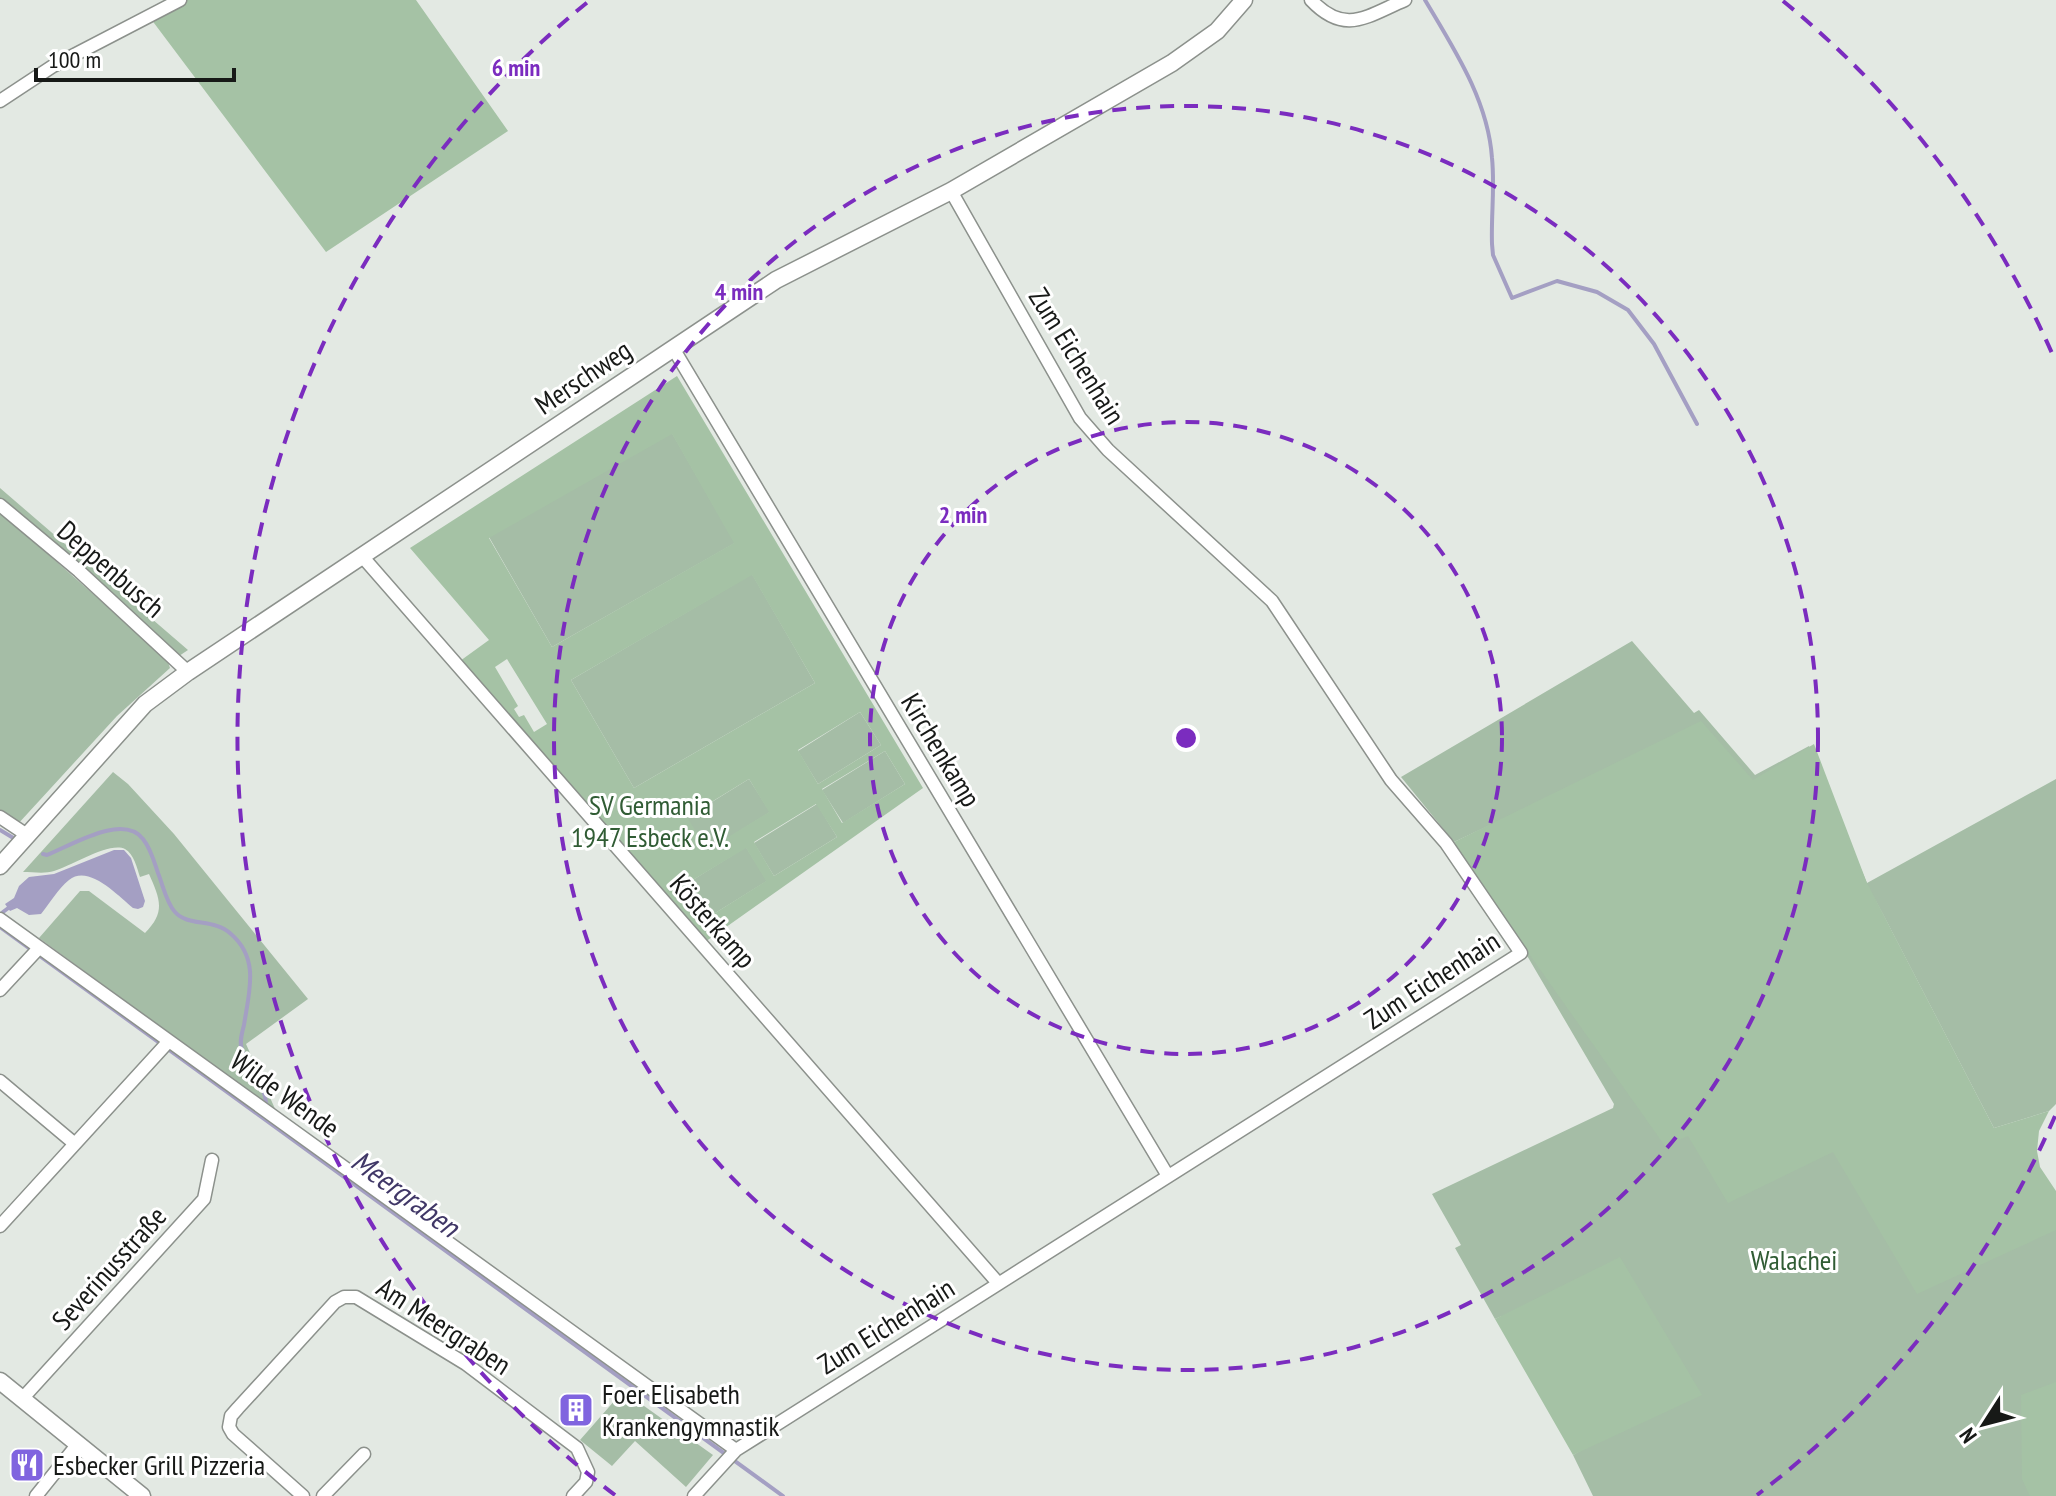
<svg xmlns="http://www.w3.org/2000/svg" width="2056" height="1496" font-family="'PT Sans Narrow',sans-serif">
<rect width="100%" height="100%" fill="#e3e9e3"/>
<path fill="#a5bda6" d="M672,433L735,543L552,647L489,537Z
M0,488L188,650L179,656L0,500Z
M0,512L167,659L170,668L117,716L17,825L0,813Z
M752,574L815,683L634,788L571,680Z
M1632,641L1694,713L1699,710L1755,775L1809,746L1867,883L2056,779V1104L2049,1111L1994,1128L1874,897L1980,1108L2056,1222V1496H1593L1573,1455L1580,1451L1502,1316L1495,1319L1455,1248L1461,1245L1432,1194L1613,1108L1614,1104L1512,930L1455,845L1488,826L1454,842L1401,777Z
M860,712L881,745L818,784L798,751Z
M885,751L905,784L843,823L822,790Z
M113,772L128,784L174,834L308,999L246,1044L276,1111L39,938L80,891H89L145,933C166,912 160,899 149,874L140,877C137,868 134,854 125,849C110,841 71,866 54,871C45,874 33,872 23,872Z
M749,779L770,812L707,851L686,818Z
M817,804L837,837L774,876L754,843Z
M746,847L767,881L704,920L683,886Z
M623,1391L713,1455L686,1487L635,1441L612,1466L580,1440Z"/>
<path fill="#a5c2a5" fill-rule="evenodd" d="M187,0H416L508,131L326,252L151,19Z
M677,376L923,788L705,942L460,661L489,640L410,548ZM672,434L734,543L552,647L489,538ZM752,575L815,683L634,788L571,680ZM507,659L547,724L534,732L524,715L519,717L514,709L518,706L495,667ZM860,712L881,745L818,784L798,750ZM885,751L905,784L842,823L822,789ZM749,779L769,812L707,850L687,817ZM816,804L837,837L774,876L754,842ZM746,848L766,881L704,920L683,886Z
M1701,721L1753,780L1814,744L1867,883L1994,1128L2049,1111L2039,1131L2037,1151L2040,1167L2056,1191V1230L1917,1294L1833,1152L1728,1203L1688,1136L1665,1146L1527,951L1454,842Z
M1620,1257L1702,1395L1573,1455L1495,1319Z
M2056,1382V1496H2030L2022,1479L2021,1395Z"/>
<path fill="#a49fc3" d="M114,850H124L131,858L145,901L143,907L138,909L133,908C118,896 89,864 69,880C58,889 50,903 41,914L29,915L17,908L10,911L5,904L14,898L19,886L29,877L54,874Z"/>
<g fill="none" stroke-linecap="round" stroke-linejoin="round">
<path stroke="#a49fc3" stroke-width="4" d="M1425,0C1454,49 1488,100 1492,158C1495,187 1491,215 1492,244L1493,255L1512,298L1557,281L1597,292L1628,310L1654,344L1697,424
M0,830L15,839
M43,854L47,855C72,845 123,813 143,839C151,849 154,861 158,873C163,885 166,902 175,912C188,927 214,918 231,934C260,959 249,992 244,1025C242,1033 239,1042 242,1050C247,1069 266,1084 266,1105
M3,912L11,906
M0,927L783,1496"/>
<defs>
<path id="street" d="M1311,0C1345,36 1367,16 1405,0
M0,101L53,66L180,0
M673,348L1168,1176
M0,505L79,571L188,672
M361,555L998,1283
M0,817L27,835
M0,919L736,1450
M0,990L39,948
M0,1081L75,1144
M0,1226L169,1041
M22,1399L204,1199L212,1160
M36,1496L77,1445
M303,1496L233,1434L229,1427L231,1416L238,1408L335,1302L344,1297H356L466,1364L577,1448L588,1472L586,1482L573,1496
M323,1496L364,1454
M694,1496L736,1450L1521,953L1446,843L1391,780L1272,601L1108,450L1080,418L951,191"/>
<path id="secondary" d="M0,866L145,704L188,672L776,280L951,191L1172,63L1217,31L1244,0
M0,1381L142,1496"/>
</defs>
<use href="#street" stroke="#8c918c" stroke-width="15"/>
<use href="#secondary" stroke="#8c918c" stroke-width="19"/>
<use href="#street" stroke="#fff" stroke-width="12"/>
<use href="#secondary" stroke="#fff" stroke-width="16"/>
</g>
<g fill="none" stroke="#7b2cbf" stroke-width="4" stroke-dasharray="14 10">
<circle cx="1186" cy="738" r="316"/>
<circle cx="1186" cy="738" r="632"/>
<path d="M2055 1116A948 948 0 0 1 1757 1495M615 1495A948 948 0 0 1 589 1M1783 1A948 948 0 0 1 2055 360"/>
</g>
<defs>
<symbol id="building-square" viewBox="-11 -11 22 22"><rect x="-9" y="-9" width="18" height="18" rx="4" fill="#8064df" stroke="#fff"/><path d="M-4-6H4V6H1V3H-1V6H-4ZM-2.5-4.3h1.7v1.8h-1.7ZM.8-4.3h1.7v1.8H.8ZM-2.5-1h1.7V.8h-1.7ZM.8-1h1.7V.8H.8Z" fill="#fff"/></symbol>
<symbol id="restaurant-square" viewBox="-11 -11 22 22"><rect x="-9" y="-9" width="18" height="18" rx="4" fill="#8064df" stroke="#fff"/><path d="M-5-6h1v4h1v-4h1v4h1v-4h1v5L-1.5 .5V6h-2V.5L-5-1ZM5-6V6H3V1.5H1.5Q1.5-4 5-6Z" fill="#fff"/></symbol>
</defs>
<g fill-rule="evenodd">
<use href="#building-square" x="556" y="1390" width="40" height="40"/>
<use href="#restaurant-square" x="7" y="1445" width="40" height="40"/>
</g>
<g text-anchor="middle" stroke-width="6" stroke-linejoin="round" paint-order="stroke">
<g font-size="28" fill="#171917" stroke="#fff">
<text transform="translate(1077 356) rotate(58)" y="10">Zum Eichenhain</text>
<text transform="translate(583 377) rotate(-34)" y="10">Merschweg</text>
<text transform="translate(111 569) rotate(41)" y="10">Deppenbusch</text>
<text transform="translate(941 750) rotate(59)" y="10">Kirchenkamp</text>
<text transform="translate(713 921) rotate(49)" y="10">Kösterkamp</text>
<text transform="translate(1432 980) rotate(-33)" y="10">Zum Eichenhain</text>
<text transform="translate(285 1094) rotate(36)" y="10">Wilde Wende</text>
<text transform="translate(109 1268) rotate(-48)" y="10">Severinusstraße</text>
<text transform="translate(444 1326) rotate(33)" y="10">Am Meergraben</text>
<text transform="translate(886 1326) rotate(-32)" y="10">Zum Eichenhain</text>
</g>
<g font-size="28" fill="#305c34" stroke="#fff">
<text x="650" y="815">SV Germania<tspan x="650" dy="32">1947 Esbeck e.V.</tspan></text>
<text x="1794" y="1270">Walachei</text>
</g>
<g font-size="28" fill="#171917" stroke="#fff" text-anchor="start">
<text x="602" y="1404">Foer Elisabeth<tspan x="602" dy="32">Krankengymnastik</tspan></text>
<text x="53" y="1475">Esbecker Grill Pizzeria</text>
</g>
<g font-size="30" font-style="italic" fill="#403767" stroke="#fff">
<text transform="translate(405 1194) rotate(36)" y="10">Meergraben</text>
</g>
</g>
<circle cx="1186" cy="738" r="12" fill="#7b2cbf" stroke="#fff" stroke-width="4"/>
<g font-size="24" text-anchor="middle" font-weight="bold" fill="#7b2cbf" stroke="#fff" stroke-width="6" stroke-linejoin="round" paint-order="stroke">
<text x="516" y="76">6 min</text>
<text x="739" y="300">4 min</text>
<text x="963" y="523">2 min</text>
</g>
<g transform="translate(1984 1424) rotate(234)" stroke="#ffffff" stroke-width="6" paint-order="stroke">
<path d="M0-6L14 30L0 20L-14 30Z" fill="#171917"/>
<text y="-12" font-size="22" font-weight="bold" text-anchor="middle" fill="#171917">N</text>
</g>
<path d="M36 68v12h198v-12" fill="none" stroke="#171917" stroke-width="4"/>
<text x="48" y="68" font-size="24" fill="#171917" stroke="#ffffff" stroke-width="6" paint-order="stroke">100 m</text>
</svg>
